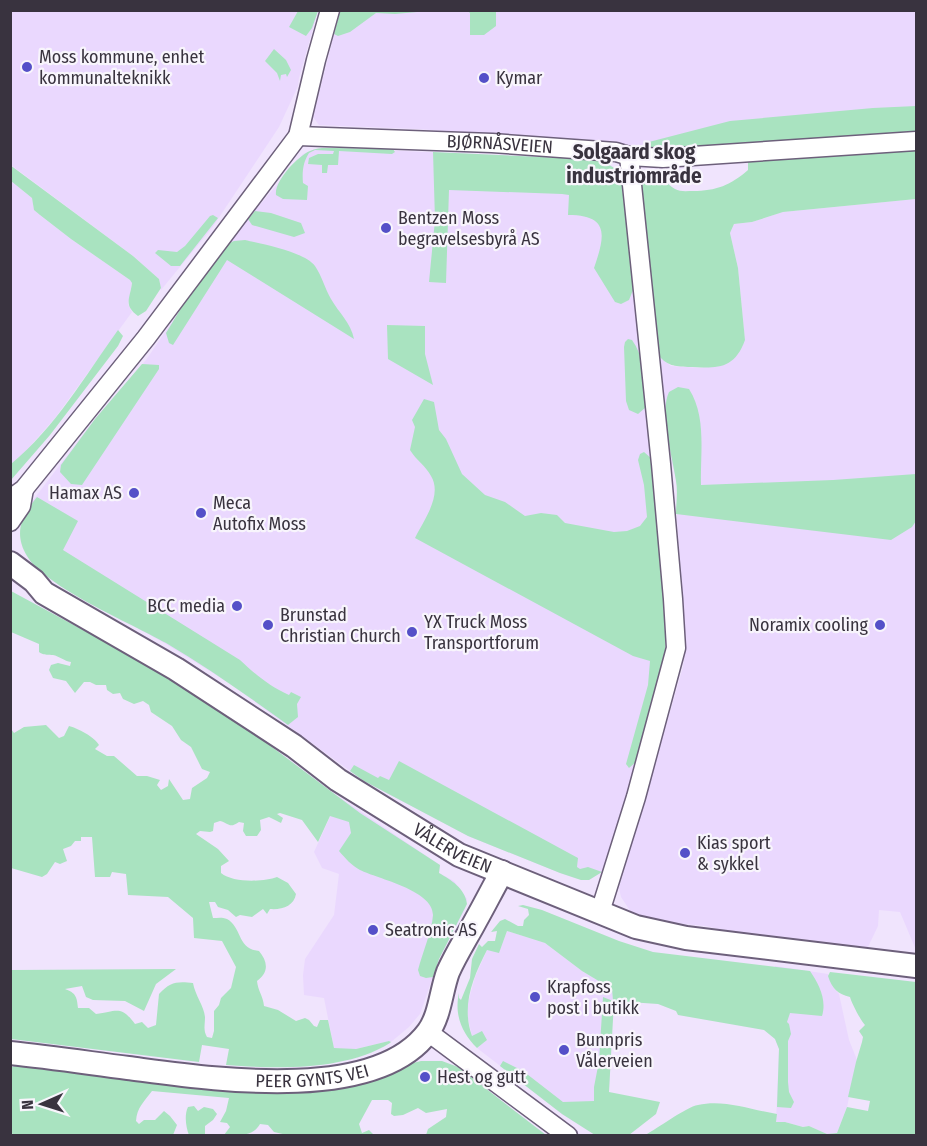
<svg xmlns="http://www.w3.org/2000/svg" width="927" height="1146" font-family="'Fira Sans Condensed',sans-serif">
<rect width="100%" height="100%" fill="#f0e4fd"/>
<path fill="#ead8fe" d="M10,11H318L299,78L298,86L279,127L212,228L161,290L159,279L133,256L11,165Z
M340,11H916V131L649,150L592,142L417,129L319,125L313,117Z
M334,148L584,159L605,162L615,168L621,175L663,570L642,744L602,872L589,880H581L560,873L468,836L364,781L229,683L166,644L50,579L32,564L22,544L21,529L27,508L95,419L146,360L219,253L303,154L315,149Z
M11,181L32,198L34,209L40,215L71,239L130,280L132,283L128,304L132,312L55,418L24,453L11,464Z
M916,199V950L900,912L879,910L878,926L868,947L865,950L734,933L706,926L673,923L633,915L621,897L619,888L683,667L686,644L677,521V483L671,459L659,356L671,366L702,368L745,340L738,268L730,233L734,224L752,222L783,212Z
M339,797L440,865L439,873L454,881L467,899L465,909L439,959L420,1014L409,1027L391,1042L389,1041L352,1050L334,1048L324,998L304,995L303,975L305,959L334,915L339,874L322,868L314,852Z
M507,931L545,943L582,971L612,989L613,1001L609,1092L595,1135L562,1114L477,1048L487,1040L472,1036L466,1010L475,977L487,950L499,952Z
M775,966L828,974L833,987L839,994L849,1040L857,1060L847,1107L837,1133L827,1134L809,1126L803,1127L785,1122H776L779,1049L775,1039Z"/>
<path fill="#a9e3c0" d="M298,11H318L312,28L306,36L289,27Z
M340,11V10L428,11L395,14L376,13L350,32L338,36L334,34Z
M468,11H496V26L484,35H470V13Z
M274,49L286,60L291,70L287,77L286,74L281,75L280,81L277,73L265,61Z
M916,106V131L683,148L649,150L645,143L730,121L873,108Z
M334,148L393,149L395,152L392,154L339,151L338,165H328L327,173H322V165L308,164L309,158L318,154H333L334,151L315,150L309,153C303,162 302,172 303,183L308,186L307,200L283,199L276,195C274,181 298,156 310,151C318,147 326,148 334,148Z
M916,150V199L783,212L752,222L734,224L730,233L738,268L745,340C734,371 715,368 688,367C674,366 668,366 659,356L639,185L649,170C663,172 664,183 675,189C680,192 687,191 693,191C716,191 731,185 748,170V161Z
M433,152L584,159C599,161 611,162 621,175L633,290L629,300L621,304L615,302L594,268C605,236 610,215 568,215L569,195L562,194L449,190L446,283L429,282L435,220Z
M10,165L133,256L159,279L161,288L146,311L138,316C123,305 130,299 132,283L130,280L71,239L40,215L34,210L32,198L11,181Z
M255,211L271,213L301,223L305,233L294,237L252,225L248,219Z
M213,215L218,218L180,266H171L155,253L158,250L177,252L185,246L210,216Z
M245,240C262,244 305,252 315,266C322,276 325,289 331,299C339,313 351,323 354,339L227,260L173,345L169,343L166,333L194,287L227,244L234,241Z
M387,325L425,326V354L433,385L388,359Z
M118,330L123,336L118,346L50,435L11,480V464C55,428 85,376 118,330Z
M628,339L632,340C645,357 646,387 645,408L638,414L629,410L626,401L624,347L625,342Z
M142,364L159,365V369L82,485L71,484L60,472L61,465L95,419Z
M678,387L689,389C707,417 700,454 701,485L833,480L916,474V513L915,516L916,521L912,527L891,540L676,514C676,504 678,492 676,481C673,459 659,412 669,392Z
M424,399L434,402L439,430L446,439L462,474L485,495L505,502L525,516L541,513L557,515L565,523L614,532L627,531L640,526L647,517L644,485L638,460L640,454L644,452L652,459L659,521L666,652L637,761L629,768L626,764L648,685L650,661L633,656L415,538C423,521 443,496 431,476C426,466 416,460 410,450L415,427L412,420Z
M37,497L78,521L63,550L240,660C256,675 269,686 289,695L291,692L301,697L297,704L298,717L288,725C248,696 208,668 166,643C132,624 44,586 27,556C13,533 22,515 37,497Z
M11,591L179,682L252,732L360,813L440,865L439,873C451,880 465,888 467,904L439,959L433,977L426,978L420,976L418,970C422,954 432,931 433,915C433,890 378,879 360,870C352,866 345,858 339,851L351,833L349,822L330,816L318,842L302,820L280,813L277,814L283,818L281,823L269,817L260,820L261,830L257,836H246L243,831L244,823L239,822C229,829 229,823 220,821L214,823L213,831L210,832L200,831L196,834L218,849L229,861L221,866V873C233,883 263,882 277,877L288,883L296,894C294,906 282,910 270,909L267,914L263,909L252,917L240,915L236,917L228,910L218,907L215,902H209L213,918C218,918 222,917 227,919C242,927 237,949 259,951C268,962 269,972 257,981C258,991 263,996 264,1006L278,1010L296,1021L305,1018L309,1020L314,1026L317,1027L320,1020H328L334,1048L356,1049L389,1041L391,1042L390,1043C345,1071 277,1069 226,1065L229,1049L202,1045L199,1062L11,1039V970L176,969L156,984L144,1011L125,1001L93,1000L86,997L82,986L65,989C76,993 77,997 78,1008H89L96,1014C117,1011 121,1005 135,1024L142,1022L148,1028L156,1025L159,994C170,982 177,981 193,983C195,995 204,1006 205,1017C205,1025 203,1030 207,1037L212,1038L214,1031V1011L219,1005L221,998L231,988L236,967L222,941L194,938L193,918L168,897L128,895L126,874L112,872L110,877H95L92,837H81V841H75L71,846L63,849L67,861L60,864L55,862L47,874L42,877L11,868V729L14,733L24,727L46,725L59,738L64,736L69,726C77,728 95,737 99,745L95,749L107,756H114L137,776H147L160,780L157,785L161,790L168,786L169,779L183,800L190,799L192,788L207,778L210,772L202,769L191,747L181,740L172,726L151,712L149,705L143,701L134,704L123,699L120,693L113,694L107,690L106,685H96L90,682H84L75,693L66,681L53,678L49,670L51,665L58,663L70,666L71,662C64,661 59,656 53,655C46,654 45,656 39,652V644L11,632Z
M399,761L578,858L577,867L580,869L588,867L602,872L589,880H581L560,873L468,836L364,781L350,771L354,765L378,778L380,776L389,780Z
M523,905L542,910L619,941L653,952L810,971C819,984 827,1000 822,1016L790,1013L787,1022L789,1024L791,1034L788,1041V1082L789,1092L794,1102L791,1108L777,1107L779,1049L775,1039L764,1030L678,1015L676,1011L658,1004L614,1001L609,1092L660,1102L656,1114L629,1135H595L562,1114L500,1066L503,1061L523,1071L563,1102L594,1101V1087L599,1061L603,997L613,1001L612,989L582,971L545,943L507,931L499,953L487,950C473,977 461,1006 472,1036L482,1031L487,1040L477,1048C462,1033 454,1015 459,993V998L461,1000L470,978L472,959L479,944L482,947L488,941H495L497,931L491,932L500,921L505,919L518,926H523L524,920L529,915L528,909L518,906Z
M830,972L916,982V1135H645C657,1129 686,1107 698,1105C724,1099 751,1110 777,1114L776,1122H785L803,1127L809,1126L827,1134L837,1133L847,1107L868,1111L870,1101L848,1097L856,1062L862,1042L863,1037L859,1031L865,1025C861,1021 851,1002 850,997C838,994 832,989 828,976Z
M421,1061H442L458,1067L546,1135H426L428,1129L446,1117L447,1109L426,1113L418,1108L403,1115L394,1116L391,1114L392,1103L388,1100H372L359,1124L362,1133L369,1130L374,1135H287L274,1132L268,1125L260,1124C253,1137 237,1135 224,1135L230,1127L227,1123L220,1122L226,1111L229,1098L152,1091C144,1102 137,1107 136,1121L139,1124L144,1120H155L164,1111L170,1116L177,1125L173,1135H13L10,1130V1068L21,1063L360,1083L385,1076L409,1064Z
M194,1106L198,1111L204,1107L213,1109L217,1114L213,1120L205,1126V1135H189C186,1128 184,1115 188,1107Z"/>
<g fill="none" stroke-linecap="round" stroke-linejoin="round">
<defs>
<g id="minor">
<path id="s1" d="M298,136L492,143L616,152L629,156L663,158L916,141"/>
<path d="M10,499L24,489L146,338L298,136L316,60L330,10"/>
<path d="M10,522L21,506L24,489"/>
<path d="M600,912L636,797L676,648L673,599L661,464L629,156"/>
<path d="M428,1032L568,1136"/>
</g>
<g id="tertiary">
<path id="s2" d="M10,563L34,581L44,593L176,669L294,746L338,780L459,855L636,927L686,938L916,966"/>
<path id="s3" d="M10,1053C50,1057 89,1063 128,1068C206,1078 374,1105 428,1032C440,1016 441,991 448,972C456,954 467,937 476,920C485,904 493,888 502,872"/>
</g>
</defs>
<use href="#minor" stroke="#6d607b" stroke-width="21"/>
<use href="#tertiary" stroke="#6d607b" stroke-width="26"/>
<use href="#minor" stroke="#fff" stroke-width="18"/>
<use href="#tertiary" stroke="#fff" stroke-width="22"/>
</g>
<g fill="#5450c8" stroke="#f8f5fc" stroke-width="2">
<circle cx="27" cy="67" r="6"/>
<circle cx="484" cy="78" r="6"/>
<circle cx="386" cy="228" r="6"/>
<circle cx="134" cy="493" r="6"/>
<circle cx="201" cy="513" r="6"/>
<circle cx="237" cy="606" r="6"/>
<circle cx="268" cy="625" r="6"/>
<circle cx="880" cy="625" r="6"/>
<circle cx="412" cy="632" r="6"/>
<circle cx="685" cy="853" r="6"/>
<circle cx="373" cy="930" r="6"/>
<circle cx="535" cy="997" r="6"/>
<circle cx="564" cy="1050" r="6"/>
<circle cx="425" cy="1077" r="6"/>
</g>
<g text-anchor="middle" stroke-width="4.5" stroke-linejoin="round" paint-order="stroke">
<g font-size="18" fill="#39333f" stroke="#f8f5fc" text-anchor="start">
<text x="39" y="63">Moss kommune, enhet<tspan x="39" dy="21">kommunalteknikk</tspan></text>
<text x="496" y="84">Kymar</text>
<text x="398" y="224">Bentzen Moss<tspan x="398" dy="21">begravelsesbyrå AS</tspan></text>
<text x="122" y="499" text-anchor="end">Hamax AS</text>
<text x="213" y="509">Meca<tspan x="213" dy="21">Autofix Moss</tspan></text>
<text x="225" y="612" text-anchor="end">BCC media</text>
<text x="280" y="621">Brunstad<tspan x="280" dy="21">Christian Church</tspan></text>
<text x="424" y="628">YX Truck Moss<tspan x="424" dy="21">Transportforum</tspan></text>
<text x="868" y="631" text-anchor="end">Noramix cooling</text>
<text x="697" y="849">Kias sport<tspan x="697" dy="21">&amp; sykkel</tspan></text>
<text x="385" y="936">Seatronic AS</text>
<text x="547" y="993">Krapfoss<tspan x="547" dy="21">post i butikk</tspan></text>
<text x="576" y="1046">Bunnpris<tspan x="576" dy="21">Vålerveien</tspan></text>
<text x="437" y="1083">Hest og gutt</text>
</g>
<g font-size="18" fill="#39333f" stroke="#f8f5fc">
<text dy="6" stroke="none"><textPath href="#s1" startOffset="202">BJØRNÅSVEIEN</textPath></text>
<text dy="6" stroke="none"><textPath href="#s2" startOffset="528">VÅLERVEIEN</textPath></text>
<text dy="6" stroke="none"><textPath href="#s3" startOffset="304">PEER GYNTS VEI</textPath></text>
</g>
<g font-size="21" font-weight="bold" fill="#39333f" stroke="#f8f5fc">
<text x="634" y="159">Solgaard skog<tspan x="634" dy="24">industriområde</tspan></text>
</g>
</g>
<rect width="927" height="1146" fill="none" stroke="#39333f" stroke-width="24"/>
<g transform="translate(42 1104) rotate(267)" stroke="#f8f5fc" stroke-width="4.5" paint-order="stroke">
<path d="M0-4.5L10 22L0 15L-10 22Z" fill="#39333f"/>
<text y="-9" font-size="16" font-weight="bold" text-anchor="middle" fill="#39333f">N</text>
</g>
</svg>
